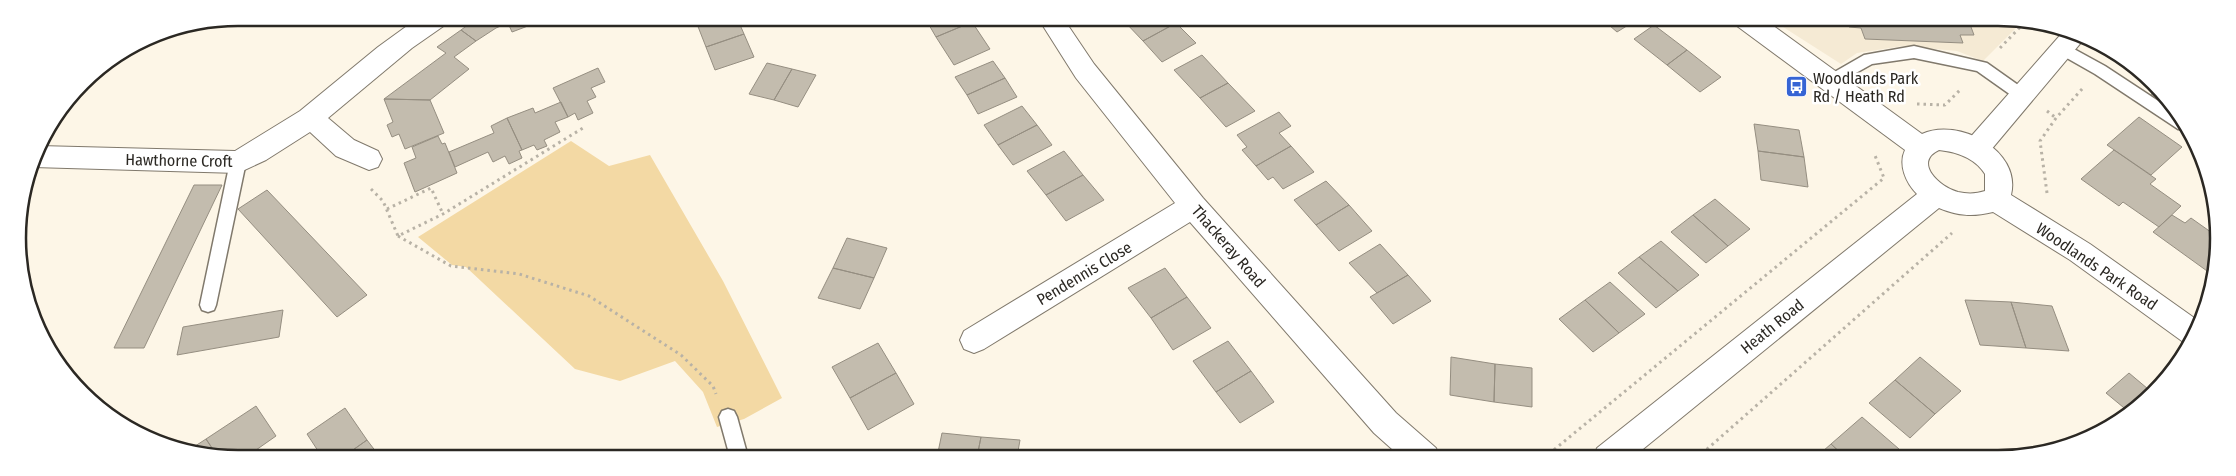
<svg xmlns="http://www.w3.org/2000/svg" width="2236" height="476" font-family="'Fira Sans Condensed',sans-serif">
<rect width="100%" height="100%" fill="#fdf6e7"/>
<path fill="#f5ead4" d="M1780,19H2011L2020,24L1983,61L1957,51L1903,46L1857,53L1841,64L1777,23Z"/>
<path fill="#f3d9a4" d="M571,141L609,166L650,155L723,281L782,398L744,419L717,427L703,392L675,361L620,381L575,369L466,267L452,265L418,237Z"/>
<path fill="#c3bcae" stroke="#958e81" d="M477,18H549L512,32L508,23L496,28L476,41L461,30Z
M717,18H737L744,34L706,47L697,24Z
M925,18H970L972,22L936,37Z
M1129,18H1172L1176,23L1143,41L1124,21Z
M1602,19H1638L1617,32Z
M1846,19H1968L1974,35H1960L1963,43L1865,39L1861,28L1849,27Z
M972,22L990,49L954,65L936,37Z
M1176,23L1196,43L1162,62L1143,41Z
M1654,25L1687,50L1667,65L1634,39Z
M461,30L476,41L454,57L469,69L430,100L384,99L446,53L437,47Z
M744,34L754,57L715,70L706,47Z
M1687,50L1721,77L1700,92L1667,65Z
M1202,55L1228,83L1200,98L1174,70Z
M993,61L1005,78L967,95L955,77Z
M767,63L792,69L774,100L749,94Z
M598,68L605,82L591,88L596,97L587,101L593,113L578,120L575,113L568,117L553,88Z
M792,69L816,75L798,107L774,100Z
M1005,78L1017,97L978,114L967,95Z
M1228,83L1255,111L1226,127L1200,98Z
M2156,89L2173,104L2176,111L2150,96Z
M384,99L430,100L444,133L405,149L399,134L392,137L387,125L393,122Z
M561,102L568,117L555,122L560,132L544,140L547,146L537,150L534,145L522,150L507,118L533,108L535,113Z
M1022,106L1037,125L998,145L984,125Z
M1279,112L1291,126L1279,133L1291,146L1256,166L1242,150L1247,147L1237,135Z
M2139,117L2182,147L2151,175L2107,145Z
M507,118L522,150L519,151L522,158L509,164L505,156L493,162L488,152L455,167L449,152L494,133L491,126Z
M1754,124L1799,130L1804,157L1758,151Z
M1037,125L1052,145L1013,165L998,145Z
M438,136L442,144L445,143L457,173L415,192L404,163L416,158L412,147Z
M1291,146L1314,172L1283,189L1273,177L1268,180L1256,166Z
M2114,150L2156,179L2150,184L2181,206L2159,227L2123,202L2119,206L2081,179Z
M1064,151L1083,175L1046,195L1027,171Z
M1758,151L1804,157L1808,187L1761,180Z
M1083,175L1104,200L1066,221L1046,195Z
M1326,181L1349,205L1316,225L1294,200Z
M194,185H222L144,348H114Z
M267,190L367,295L337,317L238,209Z
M1715,199L1750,229L1728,246L1693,215Z
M1349,205L1372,231L1339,251L1316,225Z
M1693,215L1728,246L1706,263L1671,232Z
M2172,215L2185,223L2191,218L2215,235L2217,266L2214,276L2153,232Z
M847,238L887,248L874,278L833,268Z
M1661,241L1699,275L1678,291L1639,257Z
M1380,244L1408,275L1377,293L1349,263Z
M1639,257L1678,291L1656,308L1618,273Z
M833,268L874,278L860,309L818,298Z
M1165,268L1187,297L1151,318L1128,288Z
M1408,275L1431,301L1393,324L1370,297Z
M1610,282L1645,314L1619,333L1585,300Z
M1187,297L1211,328L1173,350L1151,318Z
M1585,300L1619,333L1593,352L1559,319Z
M1965,300L2011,302L2026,348L1980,345Z
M2011,302L2052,306L2069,351L2026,348Z
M283,310L279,337L177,355L183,327Z
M1228,341L1251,371L1216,392L1193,361Z
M878,343L896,373L850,398L832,367Z
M1451,357L1495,364L1494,402L1450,395Z
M1920,357L1961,391L1935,414L1895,380Z
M1495,364L1532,368V407L1494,402Z
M1251,371L1274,402L1240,423L1216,392Z
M896,373L914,404L868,430L850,398Z
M2129,373L2154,394L2129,412L2106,393Z
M1895,380L1935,414L1910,438L1869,403Z
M256,406L276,436L246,457H218L206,439Z
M345,408L367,440L343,457H322L307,434Z
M1862,417L1899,449L1889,458H1846L1831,444Z
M942,433L981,437L977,457H937Z
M981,437L1020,440L1017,457H977Z
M206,439L218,457H210L189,450Z
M367,440L380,457H343Z
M1831,444L1846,458H1815Z"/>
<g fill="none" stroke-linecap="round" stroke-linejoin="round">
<defs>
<path id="service" d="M1763,19H1780C1775,28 1765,37 1755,34L1753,30Z
M2063,43L2105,66L2178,114L2186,130L2178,129L2095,74L2058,53L2056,49L2058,45Z
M1914,46L1987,63L2028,92L2031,96L2028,100L2023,102L2018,100L1977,71L1914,58L1872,64L1829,88L1824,86L1822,82L1824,78L1864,55Z
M238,156L244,157L246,162L216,305L214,310L208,312L202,310L200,305L230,162L232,157Z
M728,409L734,411L737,417L748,457H730L719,417L722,411Z"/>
<path id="minor" d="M418,18H448L445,25L412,48L328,118L354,140L378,151L382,159L378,167L369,170L336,156L310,132L266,160L238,173L33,167L39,146L235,151L300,111L378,47Z
M1038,18H1063L1094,64L1203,198L1396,413L1436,448L1440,458H1402L1374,433L1190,222L984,349L974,353L964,349L960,340L964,331L1175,203L1076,78Z
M2063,32L2084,39L1985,157L1976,160L1967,157L1963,149L1967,141Z"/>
<path id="tertiary" d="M1734,19H1764L1922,134C1958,117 2022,150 2011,195L2090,244L2200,322L2196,336L2189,345L2186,344L2070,260L1993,212C1973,217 1958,216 1939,208L1632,458H1593L1597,448L1917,194C1906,183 1898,165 1905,150L1737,26ZM1939,150C1957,152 1975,158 1985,174V191C1976,194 1967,194 1958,192C1939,187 1913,162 1939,150Z"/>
</defs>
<use href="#service" stroke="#80796c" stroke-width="3"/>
<use href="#minor" stroke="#80796c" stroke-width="2"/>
<use href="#tertiary" stroke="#80796c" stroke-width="2"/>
<path stroke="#b8b2a6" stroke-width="3" stroke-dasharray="2.5 4" stroke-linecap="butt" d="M2000,48L2027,20
M1917,104L1945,105L1961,89
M2047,111L2056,118
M371,189L383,201L398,236L443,214L583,128
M2047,193L2040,141L2056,118L2083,88
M387,209L431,188L443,214
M398,236L451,266L519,274L589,296L681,355L713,386L716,394
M1544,458L1884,178L1874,153
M1697,458L1952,233"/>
<use href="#service" fill="#fff" fill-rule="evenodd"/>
<use href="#minor" fill="#fff" fill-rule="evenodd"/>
<use href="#tertiary" fill="#fff" fill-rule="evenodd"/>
</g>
<defs>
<symbol id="bus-square" viewBox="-11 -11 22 22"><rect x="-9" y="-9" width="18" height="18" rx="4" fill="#3664d4" stroke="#fff"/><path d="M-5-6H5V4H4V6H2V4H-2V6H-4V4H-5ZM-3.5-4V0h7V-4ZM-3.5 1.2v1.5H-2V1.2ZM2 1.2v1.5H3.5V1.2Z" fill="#fff"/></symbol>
</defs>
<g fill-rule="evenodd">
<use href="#bus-square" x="1784" y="74" width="25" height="25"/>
</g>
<g text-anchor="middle" stroke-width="5" stroke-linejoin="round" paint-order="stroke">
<g font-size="16" fill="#2b2823" stroke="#fff" text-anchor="start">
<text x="1813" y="84">Woodlands Park<tspan x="1813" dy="18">Rd / Heath Rd</tspan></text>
</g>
<g font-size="16" fill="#2b2823" stroke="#fff">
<text transform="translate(179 160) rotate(1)" y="6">Hawthorne Croft</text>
<text transform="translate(1229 246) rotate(49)" y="6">Thackeray Road</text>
<text transform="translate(2097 266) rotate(34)" y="6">Woodlands Park Road</text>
<text transform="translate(1084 273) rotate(-31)" y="6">Pendennis Close</text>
<text transform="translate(1772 326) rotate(-39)" y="6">Heath Road</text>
</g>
</g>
<path d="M0 0H2236V476H0ZM238 26H1998A212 212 0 0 1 2210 238V238A212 212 0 0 1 1998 450H238A212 212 0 0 1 26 238V238A212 212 0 0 1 238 26Z" fill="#fff" fill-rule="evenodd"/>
<path fill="none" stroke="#2b2823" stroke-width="2.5" d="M238 26H1998A212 212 0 0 1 2210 238V238A212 212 0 0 1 1998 450H238A212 212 0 0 1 26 238V238A212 212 0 0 1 238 26Z"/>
</svg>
